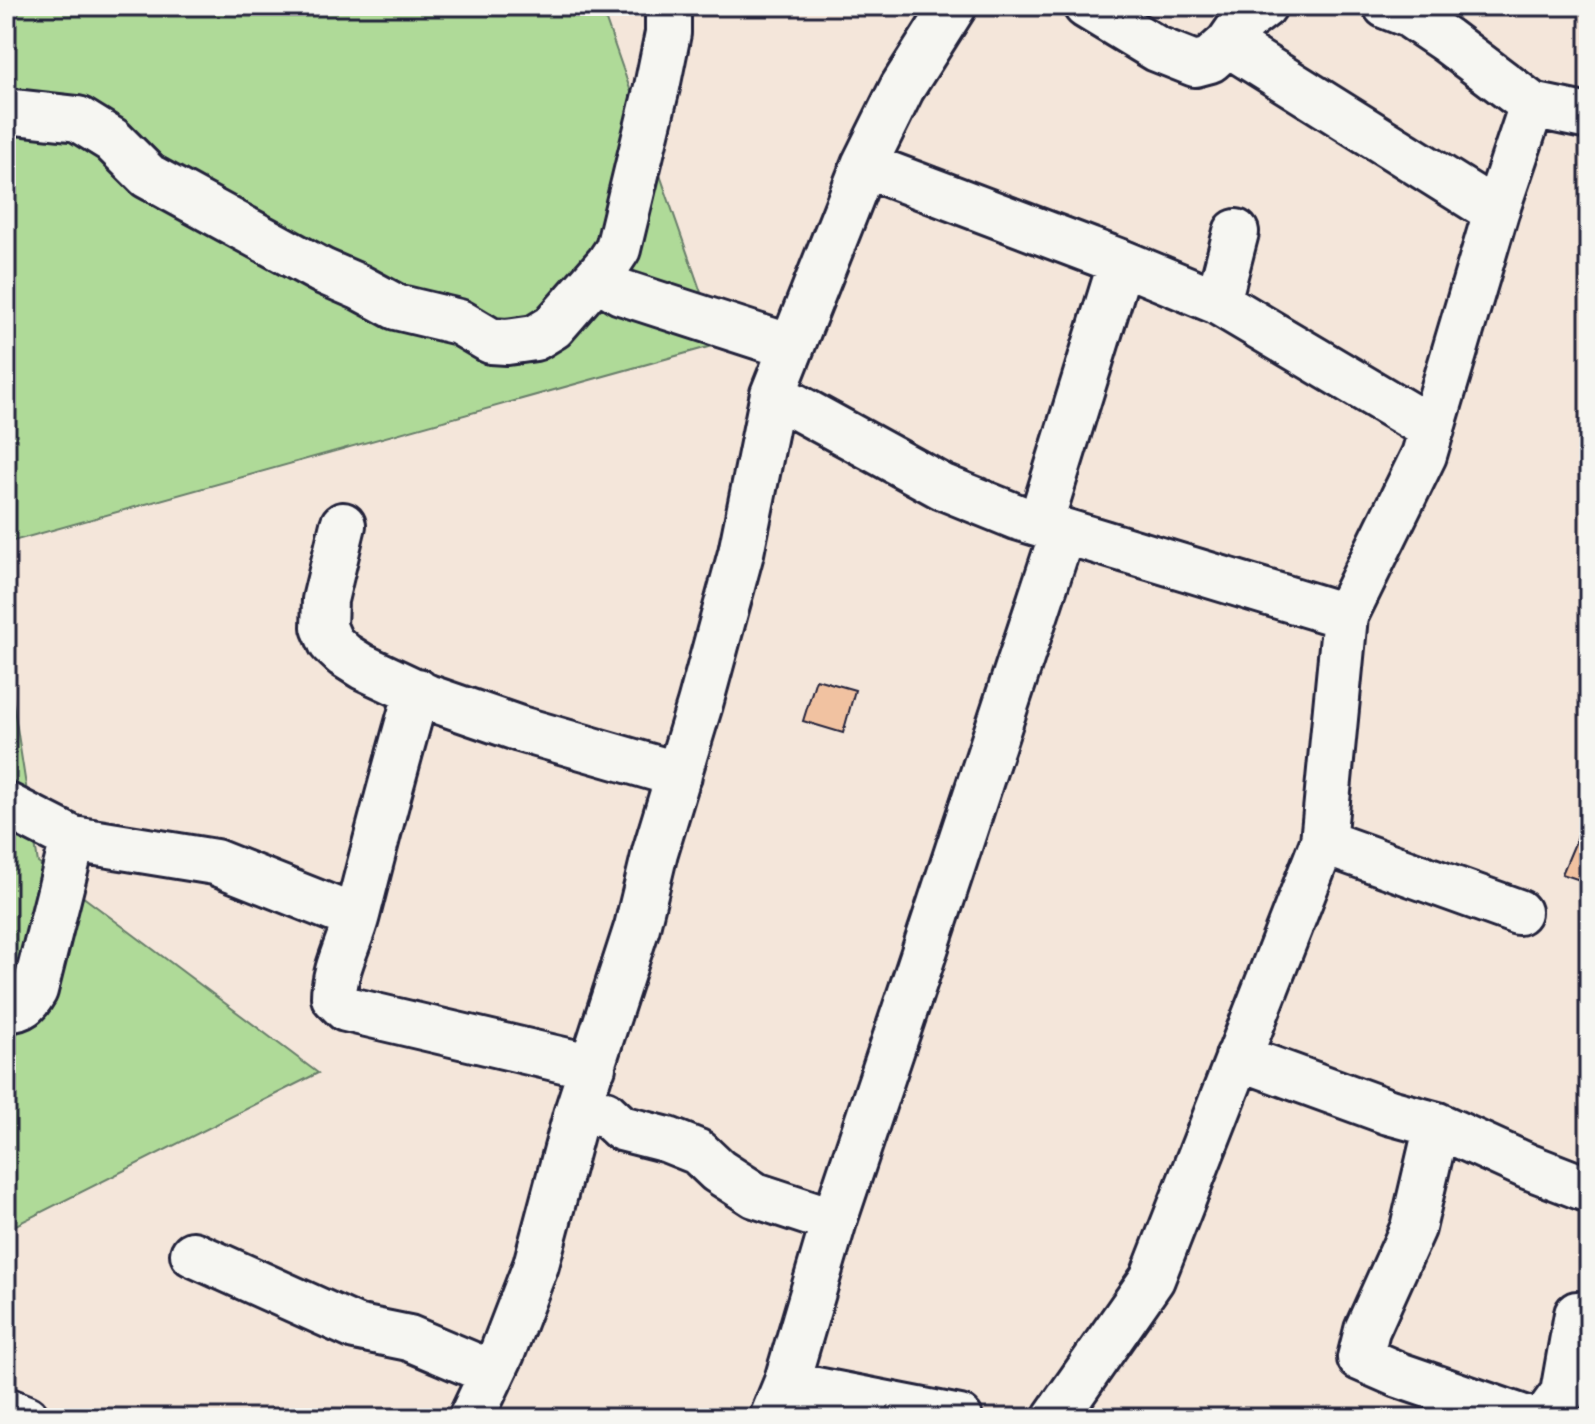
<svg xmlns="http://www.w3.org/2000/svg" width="1595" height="1424" font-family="Sriracha,sans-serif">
<rect width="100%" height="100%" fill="#f4e6da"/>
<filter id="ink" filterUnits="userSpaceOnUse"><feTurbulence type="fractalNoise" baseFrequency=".0125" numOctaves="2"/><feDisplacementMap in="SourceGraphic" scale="16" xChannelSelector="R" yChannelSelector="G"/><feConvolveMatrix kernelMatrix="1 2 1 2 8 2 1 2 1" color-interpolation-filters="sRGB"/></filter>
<g filter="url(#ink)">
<path fill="#afda98" stroke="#687e6a" stroke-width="2" d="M6,6H601L719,344L6,543Z
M6,657L38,863L318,1073L6,1230Z"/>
<path fill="#f1c2a1" stroke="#22223b" stroke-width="2" d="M816,679L855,690L843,733L803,721Z
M1589,810V883L1562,874Z"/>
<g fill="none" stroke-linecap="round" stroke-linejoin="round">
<defs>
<path id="minor" d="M1086,6L1157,49L1195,64L1210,60L1228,44L1244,21L1264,6
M1386,6L1409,15L1446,40L1532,105L1589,117
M1228,44L1496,212
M6,111L78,119L112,140L148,176L322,271L359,287L396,307L459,322L491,341L507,342L535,338L553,327L608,264L618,249L657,87L668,33V6
M864,165L1121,262L1218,302L1236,232
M597,277L621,292L791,347
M1218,302L1432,429
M773,394L943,487L1017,517L1345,616
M1040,524L1121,262
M343,525L325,600L324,627L331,643L344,655L363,667L427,697L520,729L679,775
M417,691C396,765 376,840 357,915C350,942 334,969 334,997L346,1009L593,1067
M6,805L73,839L215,862L356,918
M1323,842L1518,912
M6,1010C22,1009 27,1004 35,990L73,839
M1238,1057L1389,1112L1437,1125L1527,1166L1589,1190
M576,1115L605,1113L621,1128L668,1140L698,1152L718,1171L755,1195L834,1221
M1437,1125L1413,1228L1367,1330L1360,1358L1399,1375L1524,1418
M193,1254L355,1327L409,1338L492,1373
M786,1384L960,1418
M6,1410L26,1418
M471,1418L502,1353L536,1265L576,1115L637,927L655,852L700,704L741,553L773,394L864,165L902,88L954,6
M772,1418L786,1384L834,1221L915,980L1063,531
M1055,1418L1152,1279L1323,842L1345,616L1424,455L1496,212L1532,105
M1545,1418L1563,1393L1577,1314"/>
</defs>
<use href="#minor" stroke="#22223b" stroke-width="50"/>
<use href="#minor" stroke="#f6f6f2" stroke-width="44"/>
</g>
</g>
<rect width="1595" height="1424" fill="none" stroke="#f6f6f2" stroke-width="32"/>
<rect x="16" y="16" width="1563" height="1392" fill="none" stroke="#22223b" stroke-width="3" filter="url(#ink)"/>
</svg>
